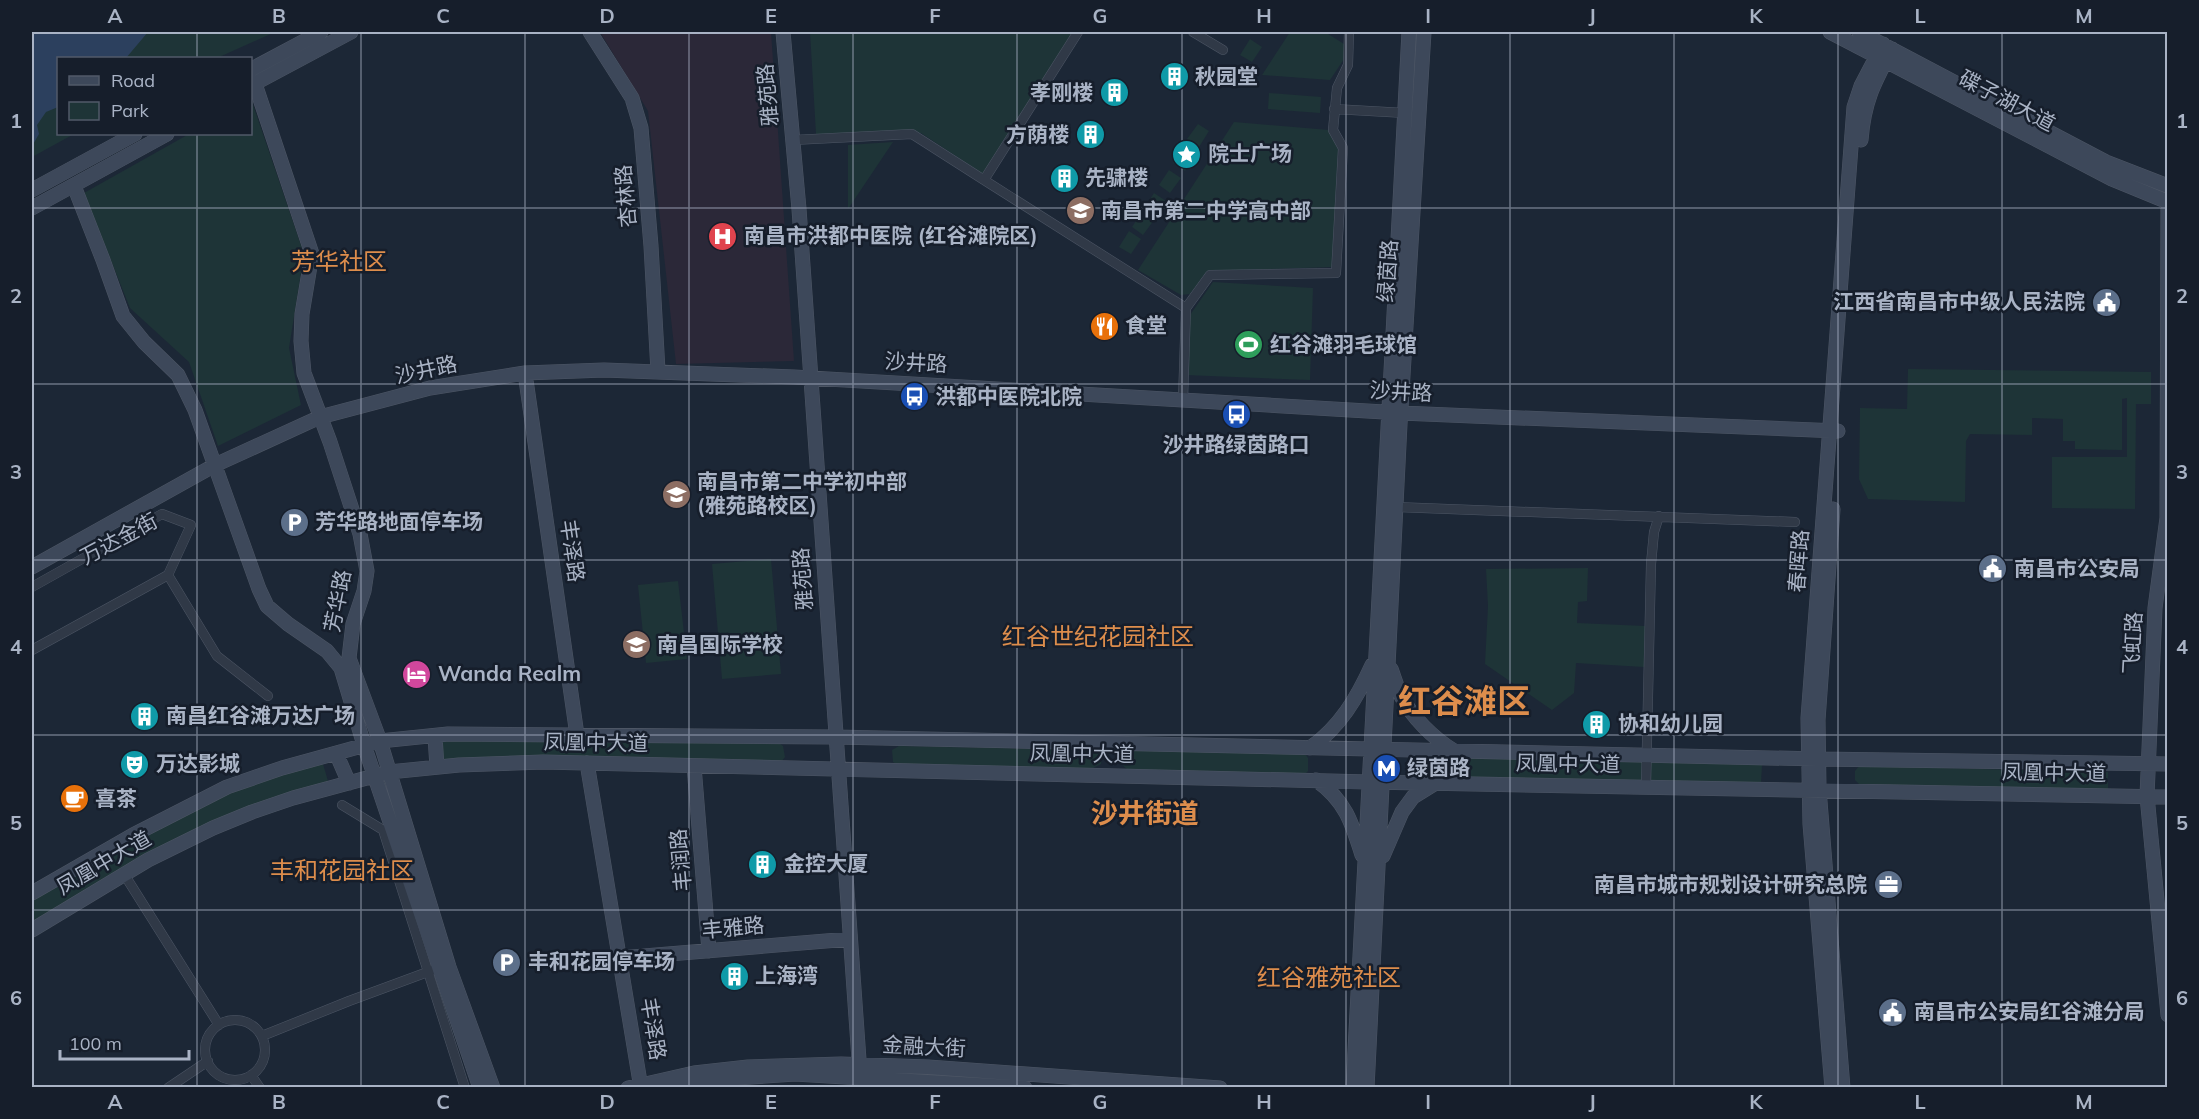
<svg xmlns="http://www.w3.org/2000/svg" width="2199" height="1119" font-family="Mulish,'Noto Sans SC',sans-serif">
<rect width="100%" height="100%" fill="#1c2736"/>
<path fill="#2b2838" d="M600,32H771L794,361L676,364L648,111Z"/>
<path fill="#1e3437" d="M32,32H275L217,58H58V134H74L32,157Z
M810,32H1075L983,174L921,133L816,134Z
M1290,32H1325L1344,44L1346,56L1330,80L1262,75Z
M1250,39L1262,47L1252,62L1240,55Z
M1269,93L1321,97L1320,113L1268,109Z
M251,99L304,254L289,348L301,405L218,446L189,362L130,308L84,193L189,134H250Z
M1234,122L1329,130L1338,149L1332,267L1207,271L1190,294L1181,295L1138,270Z
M1198,124L1209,131L1199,147L1187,139Z
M893,142L848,209V145Z
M1184,148L1195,155L1185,171L1173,163Z
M1169,170L1181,178L1170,193L1159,185Z
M1154,193L1166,201L1156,216L1144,209Z
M1142,212L1154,220L1143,235L1132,227Z
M1129,231L1141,239L1131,254L1119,247Z
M1213,282L1313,288L1310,380L1185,375L1190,315Z
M1908,369L2151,372V404H2136L2135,509L2052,508V457H2127V398L2122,399V450L2075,449V441H2063V419L2032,418V435L1970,434L1966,441L1965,502L1868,499L1859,479L1860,408L1907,409Z
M771,559L781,674L722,679L712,564Z
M1588,568L1587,601L1578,602L1577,623L1645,626L1644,667L1576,663L1574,693L1552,710L1485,664L1488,606L1486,569Z
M678,581L687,659L646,663L638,585Z
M490,738L779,743L783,746L785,757L781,762H447L442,759L441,745L442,742Z
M899,746L1095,750L1102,754L1101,764L1091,769L898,766L893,762L892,750Z
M1131,750L1305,754L1308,758V771L1304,775L1128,770L1121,764V756Z
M1444,757L1762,765L1761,783L1444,777Z
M323,764L328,781L247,807L32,925V900C96,862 161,822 230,792C260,780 292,772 323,764Z
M1859,766L2108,772V789L1860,785L1855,780V771Z"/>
<path fill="#2c405e" d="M32,32H148L126,58H58V107L46,112L37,125L39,134L32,146Z"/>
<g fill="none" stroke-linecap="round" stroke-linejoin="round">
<defs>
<path id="street" d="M1078,32L984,180L1186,308L1210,275L1336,273L1343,148L1333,130L1337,88L1348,65L1349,32
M1193,32L1223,50
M1334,109L1405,113
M793,140L912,134L984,180
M1183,400L1186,308
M1396,507L1795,522
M168,575L217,656L268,696
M32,587L162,514L191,525L168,575L32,650
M1646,786L1651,564L1654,532L1659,516
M342,805L383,830L465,1088
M124,874L219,1025
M205 1050a30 30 0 1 1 60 0a30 30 0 1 1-60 0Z
M262,1036L349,1001L433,970
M251,1075L260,1088
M168,1088L208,1061"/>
<path id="secondary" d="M590,32L632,98L641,128L651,246L658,371
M783,32L799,209L861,1088
M1830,32L2112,179L2168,202
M1859,32L2106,162L2168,186
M250,70L321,32
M255,84L312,254L302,314L301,341L304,373L330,442L360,534L367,571L364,591L353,624L349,658L380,741L449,967L493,1088
M250,86L351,32
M1861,140C1864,101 1874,83 1892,49
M74,186L103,260L123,316L144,342L178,375L195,410L259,589L267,606L288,624L327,651L341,668L364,745L480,1088
M32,190L135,134
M2168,201L2167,518L2155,608L2147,796L2168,1015
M32,208L167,134
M525,373L577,735
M1833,509L1818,720L1819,789L1843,1088
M32,567L215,465L320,417L430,388L525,373L604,370L794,377L1401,413L1838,431
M1391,669C1394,677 1397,687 1401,696C1412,717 1433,738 1454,751
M435,736L437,767
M1310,748C1340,727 1357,698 1372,665
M336,753L349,783
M587,763L641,1088
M694,766L709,951
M1316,780C1345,800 1352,823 1362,855
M1383,856L1402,812L1413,797L1434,784
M32,893L133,835L227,787L282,768L380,741L448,734L835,737L1818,759L2168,764
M32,930L148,860L213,828L252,812L293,798L389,772L459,765L543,762L1369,782L2168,797
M620,958L850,939
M628,1088L694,1073L748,1067L841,1064L928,1067L1220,1088
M680,1088L737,1078L795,1074L1025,1088
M1353,1088L1409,32
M1367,1088L1400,424L1424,32
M1832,1088L1810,824L1808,718L1854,107L1861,86L1883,44"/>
</defs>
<use href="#street" stroke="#4d5665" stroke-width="10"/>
<use href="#secondary" stroke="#4d5665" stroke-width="15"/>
<use href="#street" stroke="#303947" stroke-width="9"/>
<use href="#secondary" stroke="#3d485a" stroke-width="14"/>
</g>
<path fill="none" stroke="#a9b3c5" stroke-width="1.5" stroke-opacity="0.55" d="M197,32V58M361,32V1088M525,32V1088M689,32V1088M853,32V1088M1017,32V1088M1182,32V1088M1346,32V1088M1510,32V1088M1674,32V1088M1838,32V1088M2002,32V1088M197,134V1088M32,208H2168M32,384H2168M32,560H2168M32,735H2168M32,910H2168"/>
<defs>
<symbol id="building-disc" viewBox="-11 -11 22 22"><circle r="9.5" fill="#0f9aa8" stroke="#161e2b"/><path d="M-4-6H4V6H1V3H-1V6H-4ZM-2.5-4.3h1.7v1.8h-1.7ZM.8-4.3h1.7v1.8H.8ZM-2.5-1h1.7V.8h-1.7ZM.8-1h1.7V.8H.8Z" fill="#fff"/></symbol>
<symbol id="sight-disc" viewBox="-11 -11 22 22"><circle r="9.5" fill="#0f9aa8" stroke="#161e2b"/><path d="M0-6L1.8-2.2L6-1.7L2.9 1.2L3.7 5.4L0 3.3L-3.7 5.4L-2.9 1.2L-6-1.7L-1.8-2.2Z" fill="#fff"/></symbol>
<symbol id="school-disc" viewBox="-11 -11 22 22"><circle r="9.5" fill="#8d6e63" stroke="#161e2b"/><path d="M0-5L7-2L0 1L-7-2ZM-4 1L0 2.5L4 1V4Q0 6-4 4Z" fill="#fff"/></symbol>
<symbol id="hospital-disc" viewBox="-11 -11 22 22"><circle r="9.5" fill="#e0444e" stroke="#161e2b"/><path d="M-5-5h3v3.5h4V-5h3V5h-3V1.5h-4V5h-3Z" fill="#fff"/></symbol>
<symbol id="civic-disc" viewBox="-11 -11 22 22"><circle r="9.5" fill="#5c6f8a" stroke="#161e2b"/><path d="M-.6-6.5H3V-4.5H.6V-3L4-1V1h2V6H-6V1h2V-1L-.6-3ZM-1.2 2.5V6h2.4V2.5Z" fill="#fff"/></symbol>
<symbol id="restaurant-disc" viewBox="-11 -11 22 22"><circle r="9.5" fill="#e8710a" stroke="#161e2b"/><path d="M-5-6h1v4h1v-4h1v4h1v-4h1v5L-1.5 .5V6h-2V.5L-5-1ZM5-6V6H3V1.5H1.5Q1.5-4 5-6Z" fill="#fff"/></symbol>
<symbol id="stadium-disc" viewBox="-11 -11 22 22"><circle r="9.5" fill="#2e9e5b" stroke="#161e2b"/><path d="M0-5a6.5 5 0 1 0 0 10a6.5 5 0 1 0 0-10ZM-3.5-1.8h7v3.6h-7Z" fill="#fff"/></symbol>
<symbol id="bus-disc" viewBox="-11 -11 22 22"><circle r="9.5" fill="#1a4fb4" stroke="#161e2b"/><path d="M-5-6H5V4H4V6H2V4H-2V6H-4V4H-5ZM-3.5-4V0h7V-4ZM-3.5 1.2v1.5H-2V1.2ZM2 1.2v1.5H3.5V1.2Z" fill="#fff"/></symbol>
<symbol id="parking-disc" viewBox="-11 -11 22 22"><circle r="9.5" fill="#5c6f8a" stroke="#161e2b"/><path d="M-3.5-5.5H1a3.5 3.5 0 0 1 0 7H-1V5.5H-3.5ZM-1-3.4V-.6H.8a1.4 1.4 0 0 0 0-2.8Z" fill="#fff"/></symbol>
<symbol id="hotel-disc" viewBox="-11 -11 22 22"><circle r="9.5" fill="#d1479c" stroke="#161e2b"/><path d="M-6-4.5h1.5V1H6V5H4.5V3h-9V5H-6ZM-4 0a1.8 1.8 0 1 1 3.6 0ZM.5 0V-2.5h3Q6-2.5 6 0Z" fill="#fff"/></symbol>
<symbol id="theatre-disc" viewBox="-11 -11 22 22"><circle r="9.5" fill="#0f9aa8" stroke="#161e2b"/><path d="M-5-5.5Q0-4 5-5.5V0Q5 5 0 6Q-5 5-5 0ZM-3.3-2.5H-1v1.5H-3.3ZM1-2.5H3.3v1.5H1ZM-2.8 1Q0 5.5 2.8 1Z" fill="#fff"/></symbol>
<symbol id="metro-disc" viewBox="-11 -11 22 22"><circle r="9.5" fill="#1a4fb4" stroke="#161e2b"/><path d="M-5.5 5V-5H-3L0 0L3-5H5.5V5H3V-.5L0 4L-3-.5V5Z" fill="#fff"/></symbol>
<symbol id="cafe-disc" viewBox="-11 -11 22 22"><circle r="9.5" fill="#e8710a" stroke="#161e2b"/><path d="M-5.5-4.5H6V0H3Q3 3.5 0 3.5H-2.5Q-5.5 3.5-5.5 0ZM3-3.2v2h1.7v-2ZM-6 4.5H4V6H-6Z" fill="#fff"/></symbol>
<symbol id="office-disc" viewBox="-11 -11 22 22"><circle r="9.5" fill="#5c6f8a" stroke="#161e2b"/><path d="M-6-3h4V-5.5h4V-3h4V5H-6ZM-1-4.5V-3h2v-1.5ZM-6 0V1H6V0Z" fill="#fff"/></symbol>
</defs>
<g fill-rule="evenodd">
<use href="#building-disc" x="1158" y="60" width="33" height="33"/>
<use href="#building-disc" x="1098" y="76" width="33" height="33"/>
<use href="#building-disc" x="1074" y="118" width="33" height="33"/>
<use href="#sight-disc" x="1170" y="138" width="33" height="33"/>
<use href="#building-disc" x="1048" y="162" width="33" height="33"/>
<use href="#school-disc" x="1064" y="194" width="33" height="33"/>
<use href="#hospital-disc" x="706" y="220" width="33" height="33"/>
<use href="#civic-disc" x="2090" y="286" width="33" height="33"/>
<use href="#restaurant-disc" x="1088" y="310" width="33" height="33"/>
<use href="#stadium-disc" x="1232" y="328" width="33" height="33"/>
<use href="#bus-disc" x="898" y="380" width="33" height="33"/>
<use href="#bus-disc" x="1220" y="398" width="33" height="33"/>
<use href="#school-disc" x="660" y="478" width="33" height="33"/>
<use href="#parking-disc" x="278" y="506" width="33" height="33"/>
<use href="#civic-disc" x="1976" y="552" width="33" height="33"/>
<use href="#school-disc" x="620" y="628" width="33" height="33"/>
<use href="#hotel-disc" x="400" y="658" width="33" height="33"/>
<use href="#building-disc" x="128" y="700" width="33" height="33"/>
<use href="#building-disc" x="1580" y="708" width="33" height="33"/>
<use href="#theatre-disc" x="118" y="748" width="33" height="33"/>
<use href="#metro-disc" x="1370" y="752" width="33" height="33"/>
<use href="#cafe-disc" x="58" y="782" width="33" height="33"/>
<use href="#building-disc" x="746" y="848" width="33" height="33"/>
<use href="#office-disc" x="1872" y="868" width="33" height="33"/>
<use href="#parking-disc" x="490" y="946" width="33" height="33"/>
<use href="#building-disc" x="718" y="960" width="33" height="33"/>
<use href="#civic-disc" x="1876" y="996" width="33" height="33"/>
</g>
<g text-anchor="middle" stroke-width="5" stroke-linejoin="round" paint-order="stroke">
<g font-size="21" font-weight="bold" fill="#a9b3c5" stroke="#161e2b" text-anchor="start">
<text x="1195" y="84">秋园堂</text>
<text x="1093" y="100" text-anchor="end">孝刚楼</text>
<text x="1069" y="142" text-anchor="end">方荫楼</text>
<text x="1208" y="161">院士广场</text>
<text x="1085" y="185">先骕楼</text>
<text x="1101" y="218">南昌市第二中学高中部</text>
<text x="744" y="243">南昌市洪都中医院 (红谷滩院区)</text>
<text x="2085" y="309" text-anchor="end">江西省南昌市中级人民法院</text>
<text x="1125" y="333">食堂</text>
<text x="1270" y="352">红谷滩羽毛球馆</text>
<text x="935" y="404">洪都中医院北院</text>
<text x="1236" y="452" text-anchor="middle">沙井路绿茵路口</text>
<text x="697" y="489">南昌市第二中学初中部<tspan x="697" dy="24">(雅苑路校区)</tspan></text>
<text x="315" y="529">芳华路地面停车场</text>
<text x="2014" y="576">南昌市公安局</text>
<text x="657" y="652">南昌国际学校</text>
<text x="438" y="681">Wanda Realm</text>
<text x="166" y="723">南昌红谷滩万达广场</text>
<text x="1618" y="731">协和幼儿园</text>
<text x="156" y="771">万达影城</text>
<text x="1407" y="775">绿茵路</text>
<text x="95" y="806">喜茶</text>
<text x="784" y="871">金控大厦</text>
<text x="1867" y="892" text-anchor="end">南昌市城市规划设计研究总院</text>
<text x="528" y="969">丰和花园停车场</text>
<text x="755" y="983">上海湾</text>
<text x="1914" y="1019">南昌市公安局红谷滩分局</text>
</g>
<g font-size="21" fill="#a9b3c5" stroke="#161e2b">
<text transform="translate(768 95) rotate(-95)" y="7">雅苑路</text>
<text transform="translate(2007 101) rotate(28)" y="7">碟子湖大道</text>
<text transform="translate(626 196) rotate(-95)" y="7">杏林路</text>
<text transform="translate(1388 271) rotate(-86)" y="7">绿茵路</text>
<text transform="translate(916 363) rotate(3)" y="7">沙井路</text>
<text transform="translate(426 370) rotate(-12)" y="7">沙井路</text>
<text transform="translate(1401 392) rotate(3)" y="7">沙井路</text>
<text transform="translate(119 539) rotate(-28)" y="7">万达金街</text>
<text transform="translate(572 551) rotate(82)" y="7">丰泽路</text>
<text transform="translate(1799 561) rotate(-86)" y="7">春晖路</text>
<text transform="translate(803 579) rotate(-94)" y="7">雅苑路</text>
<text transform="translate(338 601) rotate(-79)" y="7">芳华路</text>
<text transform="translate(2133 643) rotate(-87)" y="7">飞虹路</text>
<text transform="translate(596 743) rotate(1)" y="7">凤凰中大道</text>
<text transform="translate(1082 754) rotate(1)" y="7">凤凰中大道</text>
<text transform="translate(1568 764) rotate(1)" y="7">凤凰中大道</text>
<text transform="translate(2054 773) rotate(1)" y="7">凤凰中大道</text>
<text transform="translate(681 860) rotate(-95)" y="7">丰润路</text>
<text transform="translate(104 863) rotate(-30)" y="7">凤凰中大道</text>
<text transform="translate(733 928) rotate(-5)" y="7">丰雅路</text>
<text transform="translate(653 1029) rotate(81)" y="7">丰泽路</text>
<text transform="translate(924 1047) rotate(3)" y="7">金融大街</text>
</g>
<g font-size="24" fill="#dd8d4c" stroke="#161e2b">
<text x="339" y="270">芳华社区</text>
<text x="1098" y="645">红谷世纪花园社区</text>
<text x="342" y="879">丰和花园社区</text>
<text x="1329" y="986">红谷雅苑社区</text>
</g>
<g font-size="27" font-weight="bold" fill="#dd8d4c" stroke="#161e2b">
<text x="1145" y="823">沙井街道</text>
</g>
<g font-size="33" font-weight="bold" fill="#dd8d4c" stroke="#161e2b">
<text x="1464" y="713">红谷滩区</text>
</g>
</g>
<rect width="2199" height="1119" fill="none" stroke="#161e2b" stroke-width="66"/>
<rect x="57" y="57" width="195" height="78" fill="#161e2b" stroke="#515a69" stroke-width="1.5"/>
<rect x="69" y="76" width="30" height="9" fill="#3d485a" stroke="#515a69" stroke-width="1.5"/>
<text x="111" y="87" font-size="18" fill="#a9b3c5">Road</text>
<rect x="69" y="102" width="30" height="18" fill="#1e3437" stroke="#515a69" stroke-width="1.5"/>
<text x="111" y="117" font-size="18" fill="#a9b3c5">Park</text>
<path d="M60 1050v9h129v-9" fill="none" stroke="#a9b3c5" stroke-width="3"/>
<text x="69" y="1050" font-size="18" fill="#a9b3c5" stroke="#161e2b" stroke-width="4.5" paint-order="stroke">100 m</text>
<rect x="33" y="33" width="2133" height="1053" fill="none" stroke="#a9b3c5" stroke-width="2"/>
<g font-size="20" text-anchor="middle" font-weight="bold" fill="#a9b3c5">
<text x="115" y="23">A</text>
<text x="279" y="23">B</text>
<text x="443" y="23">C</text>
<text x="607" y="23">D</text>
<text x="771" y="23">E</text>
<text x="935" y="23">F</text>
<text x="1100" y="23">G</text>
<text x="1264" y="23">H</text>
<text x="1428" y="23">I</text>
<text x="1592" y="23">J</text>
<text x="1756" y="23">K</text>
<text x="1920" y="23">L</text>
<text x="2084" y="23">M</text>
<text x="16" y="128">1</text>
<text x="2182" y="128">1</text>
<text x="16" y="303">2</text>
<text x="2182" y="303">2</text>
<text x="16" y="479">3</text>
<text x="2182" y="479">3</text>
<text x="16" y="654">4</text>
<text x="2182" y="654">4</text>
<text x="16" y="830">5</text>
<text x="2182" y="830">5</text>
<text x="16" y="1005">6</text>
<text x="2182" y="1005">6</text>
<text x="115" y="1109">A</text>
<text x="279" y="1109">B</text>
<text x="443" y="1109">C</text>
<text x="607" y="1109">D</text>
<text x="771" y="1109">E</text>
<text x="935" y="1109">F</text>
<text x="1100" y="1109">G</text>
<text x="1264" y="1109">H</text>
<text x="1428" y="1109">I</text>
<text x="1592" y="1109">J</text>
<text x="1756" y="1109">K</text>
<text x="1920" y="1109">L</text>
<text x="2084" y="1109">M</text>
</g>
</svg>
